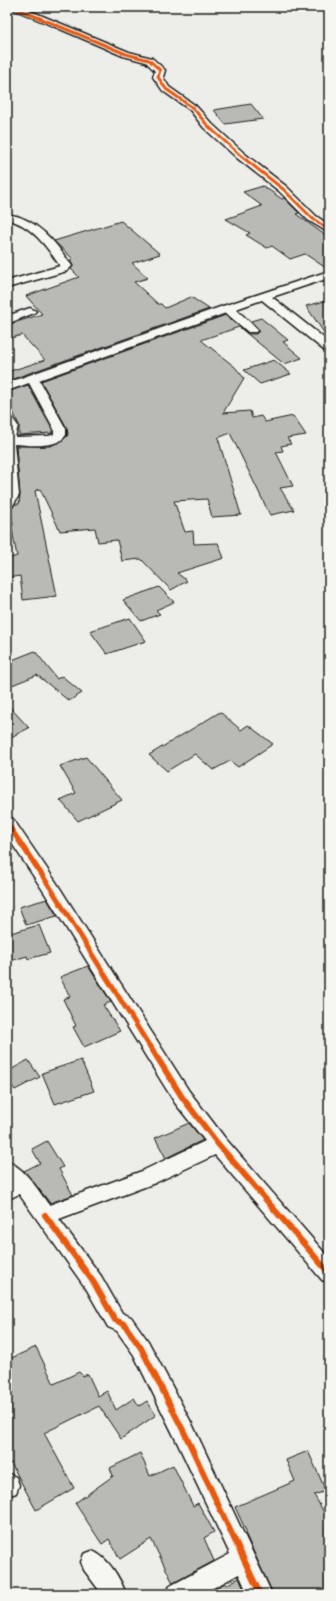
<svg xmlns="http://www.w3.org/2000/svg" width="336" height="1601" font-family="'Gochi Hand',sans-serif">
<rect width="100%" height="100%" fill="#edede9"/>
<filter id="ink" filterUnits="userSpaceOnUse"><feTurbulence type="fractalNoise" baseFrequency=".025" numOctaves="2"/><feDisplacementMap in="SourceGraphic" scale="8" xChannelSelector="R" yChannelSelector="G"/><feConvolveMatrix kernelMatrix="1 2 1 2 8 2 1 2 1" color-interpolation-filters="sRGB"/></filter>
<g filter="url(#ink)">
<path fill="#b9b9b6" stroke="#1c1c1c" d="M251,104L263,119L225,124L214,110Z
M263,186L282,199L284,198L299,213L296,214L329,238V270L305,254L290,259L272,246L267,248L246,235L250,233L226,219L262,206L243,192Z
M121,221L160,254L132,263L148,278L134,282L158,304H161L165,308L191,297L209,309L7,381V372L45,360L22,335L7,339V325L42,314L26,296L79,277L71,269L73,266L70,260L73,259L54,241Z
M329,300V340L306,306Z
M226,315L248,334H256L259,331L251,321L261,318L288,340L283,342L302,358L284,364L239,327L201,340L235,367L244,378L223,413L250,411L252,418L261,416L265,422L293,416L306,435L287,438L291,444L281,446L283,451L276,452L293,486L280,488L294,510L270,515L230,433L218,438L241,515L212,517L207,499L174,501L185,532L193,531L194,544L218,543L224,558L177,573L187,581L171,590L141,559L122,561L117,540L98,542L95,528L60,531L40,489L35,491L57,596L23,600L20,576L7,578V559L17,556L11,525H13L11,509L15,504H19L20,495L16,446H50L62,441L68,435L67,428L41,381Z
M274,360L291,374L260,384L244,370Z
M28,385L52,429V433L19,435V425L13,412L7,413V392Z
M159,587L174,602L156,610L160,614L141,621L123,600Z
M130,618L146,641L107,654L90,631Z
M35,651L57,679L62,676L82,693L69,701L37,675L7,687V662Z
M7,704L29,728L7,739Z
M220,712L241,730L248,725L273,744L238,767L230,761L213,770L195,754L167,771L149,755Z
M86,757L122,800L78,821L60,800L76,793L60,766Z
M47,899L57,916L26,925L19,907Z
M39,925L50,953L28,959L27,956L7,962V934Z
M88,966L111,1002L103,1005L120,1031L84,1047L73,1027L76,1026L63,999L70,997L60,977Z
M28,1060L40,1077L15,1090L7,1079V1072Z
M81,1060L94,1091L55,1104L42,1073Z
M189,1123L203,1140L166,1158L155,1138Z
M47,1141L63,1167L59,1169L73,1195L50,1203L24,1171L40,1163L32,1149Z
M36,1347L54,1384L79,1372L83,1376L88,1374L98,1396L107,1391L116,1410L134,1398L139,1406L147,1401L156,1415L121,1439L99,1406L44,1433L74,1488L36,1510L11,1463L7,1466V1360Z
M308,1451L326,1491L314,1495L329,1521V1594H273L245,1533H247L235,1507L295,1481L286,1460Z
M140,1453L150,1476L173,1465L193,1506L198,1503L214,1532L204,1538L214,1561L173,1583L151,1539L120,1559L109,1539L102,1544L75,1503L113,1476L110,1468Z
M239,1578L246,1594H205L225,1583L226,1585Z"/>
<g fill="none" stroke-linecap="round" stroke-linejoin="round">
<defs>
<path id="street" d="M9,7H21L129,52L152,58L165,70L163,77L169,87L196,106L212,124L245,154L287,187L316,216L329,225V233L308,220L279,191L237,158L204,128L190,110L163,91L153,77L155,71L146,62L123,56Z
M7,214C37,218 56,243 72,266L67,271L7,288V281L60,266C48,248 30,223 7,220Z
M329,271V278L272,297L329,342V352L325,351L262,300L236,309L256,328L258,330L256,332H248L226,313L39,380L66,429V435C57,449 28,445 14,444L19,495L12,507L7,508V415L11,416L18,426L15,437L49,436L54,434V429L29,383L7,391V383L223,306Z
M30,308L36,311L34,313L7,324V316Z
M7,817L13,819L56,882L189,1091L225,1138L329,1258V1283L322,1280L215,1155L155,1183L59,1219L101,1276L122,1313L131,1317L148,1341L193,1426L272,1594H248L239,1574L202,1594H166L170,1586L230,1554L177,1442L134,1355L117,1331L108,1327L87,1290L19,1194L7,1200V1161C26,1169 37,1189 49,1205L142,1171L205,1141L175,1103L44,892L7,836Z
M7,1473L16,1477L19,1485L16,1493L8,1496Z
M92,1551C108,1557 120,1578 126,1594H102L84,1570L81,1562L84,1554Z"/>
</defs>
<use href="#street" stroke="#1c1c1c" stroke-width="3"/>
<use href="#street" fill="#f6f6f2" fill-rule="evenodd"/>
<defs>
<path id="cycleway-far2" d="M13,7L126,54L149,60L160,70L158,77L166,89L193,108L208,126L241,156L283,189L312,218L329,230"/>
<path id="cycleway-far1" d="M7,823L50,887L150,1047"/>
<path id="cycleway" d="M150,1046L182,1097L218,1144L329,1273
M45,1215L94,1283L115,1320L124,1324L141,1348L185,1434L260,1594"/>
</defs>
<use href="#cycleway-far2" stroke="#f6f6f2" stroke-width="4.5"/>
<use href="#cycleway-far1" stroke="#f6f6f2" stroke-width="8"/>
<use href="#cycleway" stroke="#f6f6f2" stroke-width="9"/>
<use href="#cycleway-far2" stroke="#e8590c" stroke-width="3"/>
<use href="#cycleway-far1" stroke="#e8590c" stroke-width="5"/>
<use href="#cycleway" stroke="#e8590c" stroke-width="6"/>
</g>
</g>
<rect width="336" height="1601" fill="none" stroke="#f6f6f2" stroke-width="24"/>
<rect x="12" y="12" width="312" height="1577" fill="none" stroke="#1c1c1c" stroke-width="1.5" filter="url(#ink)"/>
</svg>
